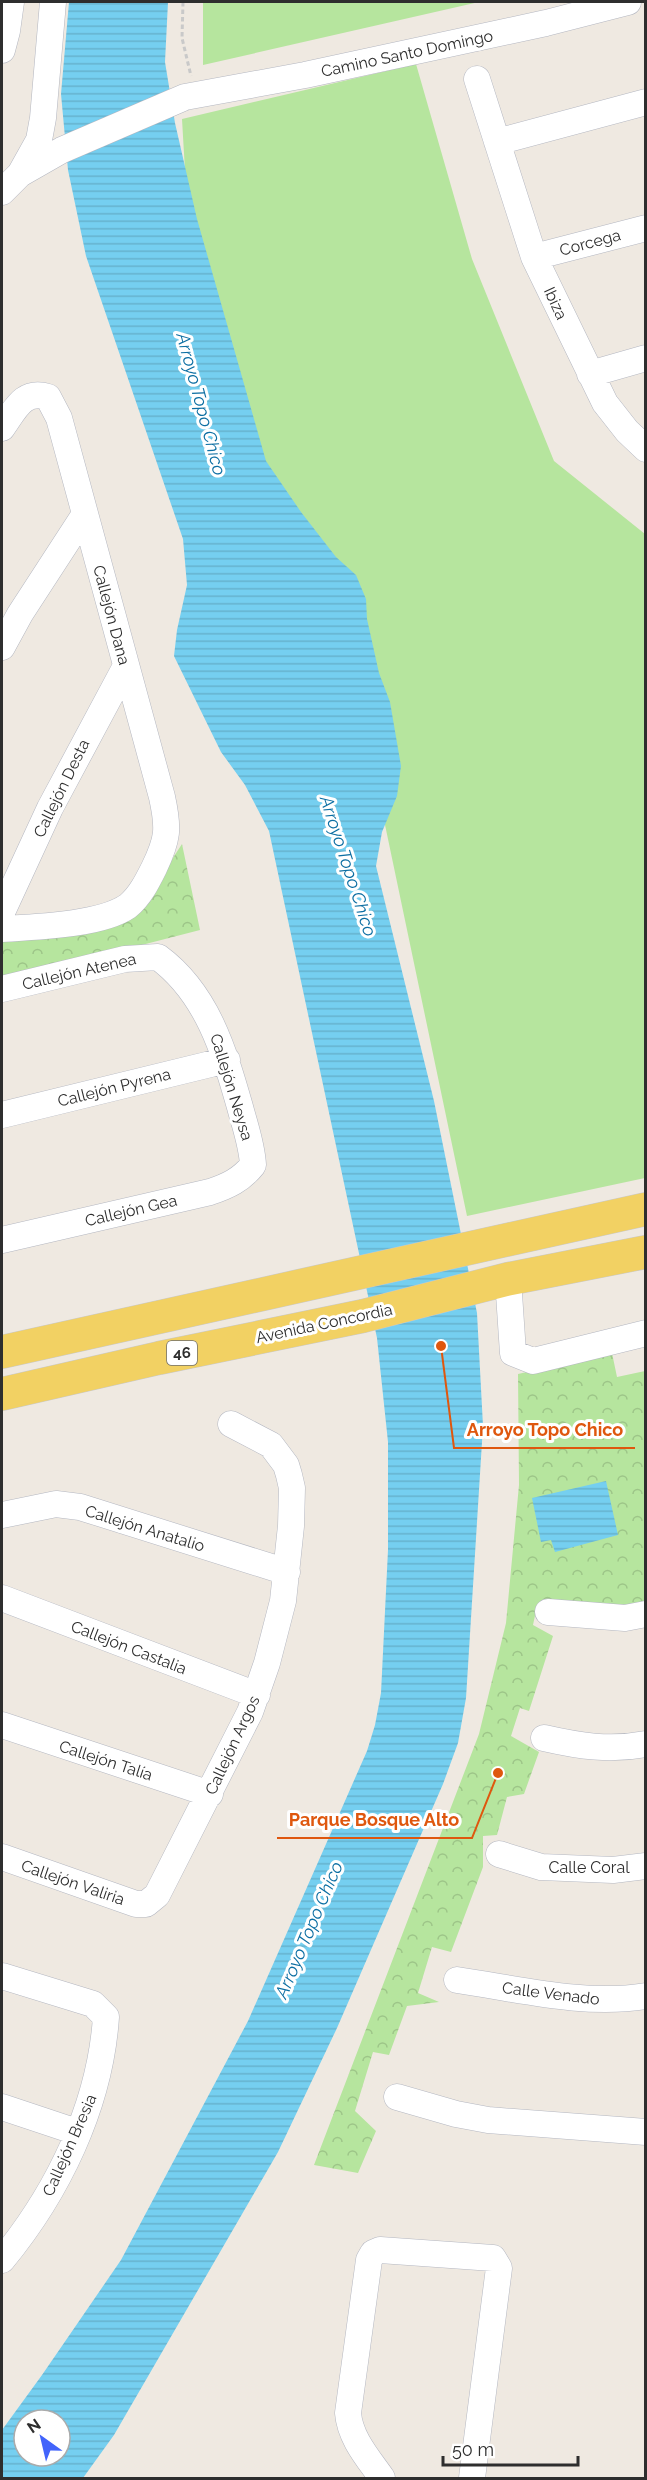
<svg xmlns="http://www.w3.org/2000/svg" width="647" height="2480" font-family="Raleway,sans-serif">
<defs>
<pattern id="park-crowns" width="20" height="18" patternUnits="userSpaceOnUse" patternTransform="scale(1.5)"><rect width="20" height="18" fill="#b6e59e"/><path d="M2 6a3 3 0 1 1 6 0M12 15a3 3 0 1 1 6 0" fill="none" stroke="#9dc588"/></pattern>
<pattern id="water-rules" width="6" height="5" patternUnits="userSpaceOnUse" patternTransform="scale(1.5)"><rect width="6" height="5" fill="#75cff0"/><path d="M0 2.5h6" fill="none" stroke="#66b2ce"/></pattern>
</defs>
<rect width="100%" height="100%" fill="#efe9e1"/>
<path fill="#b6e59e" d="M203,2H479L203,65Z
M416,64L472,259L554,461L645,534V1178L467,1216L362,715L312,679L190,257L182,119Z"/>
<path fill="url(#park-crowns)" d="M182,844L200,930L2,981V940L135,916Z
M612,1353L617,1377L645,1371V1603L622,1608L552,1603L537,1606L533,1625L553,1636L529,1711L520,1708L511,1736L539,1752L524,1794L507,1797L497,1835L483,1836V1867L451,1952L432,1947L418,1993L439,2002L407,2006L389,2055L373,2052L355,2111L376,2131L358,2173L314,2165L479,1734L506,1623L519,1485L518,1374Z"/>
<path fill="url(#water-rules)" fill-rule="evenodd" d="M69,2H168L165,62L175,123L197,219L266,461L301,512L336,557L356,575L366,599L367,619L379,673L390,702L401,766L397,796L382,832L376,866L434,1101L477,1313L483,1426L466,1698L458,1743L443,1784L337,2028L278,2152L114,2435L83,2478H2V2430L42,2375L121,2260L248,2021L367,1751L375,1725L381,1693L388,1550V1442L377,1338L269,831L245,785L221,752L174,656L177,630L187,585L183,539L86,256L68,170L61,94ZM24,2420H60V2456H24Z
M606,1481L618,1535L555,1552L551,1540L541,1542L532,1498Z"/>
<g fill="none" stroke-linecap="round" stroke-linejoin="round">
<defs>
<path id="minor" d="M2,50L7,31L11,2
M477,79L534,257L605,403L627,431L646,449
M497,142L646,102
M20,174L62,150L185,97L305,75L546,23L628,2
M2,192L20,174L39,140L43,118L53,2
M534,257L646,228
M590,374L646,358
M2,428C15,410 23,389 48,397L59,418L162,797C169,829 168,839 154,868C147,882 140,896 128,906C101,925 35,927 2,929
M2,647L20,614L85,514
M2,912L50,808L126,666
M2,989L125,959L158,957C207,993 224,1051 240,1107C245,1126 252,1145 253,1165C241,1180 228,1186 210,1192L2,1240
M2,1115L227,1060
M508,1279L513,1353L533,1361L646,1333
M2,1515L56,1504L80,1507L287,1572
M2,1598L257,1695
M548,1612L625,1618L646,1614
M2,1725L210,1794
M544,1738C579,1746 610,1751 646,1744
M499,1854L541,1867L613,1870L646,1866
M2,1857L136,1904H146L157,1895L250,1712L267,1663L283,1601L291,1526L292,1488L289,1475L286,1465L271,1445L231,1424
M2,1976L93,2004L106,2017C100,2106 58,2192 2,2260
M457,1980C519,1989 584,2006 646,1996
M397,2097L456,2114L488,2120L646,2132
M2,2107L77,2132
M382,2478C368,2458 350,2438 348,2413L369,2260L373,2253L380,2250L493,2258L499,2268L472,2478"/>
<path id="major" d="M2,1352L646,1209
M2,1394L159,1358L363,1316L508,1279L646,1252"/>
</defs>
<use href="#minor" stroke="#b4b7c1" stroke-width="27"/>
<use href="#major" stroke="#c9c9c9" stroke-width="34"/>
<path stroke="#c9c9c9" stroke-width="3" stroke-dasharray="4.5 3" stroke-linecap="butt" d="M183,2L182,38L191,76"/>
<use href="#minor" stroke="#fff" stroke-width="26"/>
<use href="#major" stroke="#f2d163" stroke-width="33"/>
</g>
<g text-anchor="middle" stroke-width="6" stroke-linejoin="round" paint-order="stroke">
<rect fill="#fff" stroke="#6d6d6d" stroke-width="1.5" x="167" y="1341" width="30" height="24" rx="4.5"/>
<g font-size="15" font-weight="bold" fill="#2e2e2e">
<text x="182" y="1358">46</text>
</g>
<g font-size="16" fill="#2e2e2e" stroke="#fff">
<text transform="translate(407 53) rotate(-12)" y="6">Camino Santo Domingo</text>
<text transform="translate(590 242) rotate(-15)" y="6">Corcega</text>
<text transform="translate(556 303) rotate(65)" y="6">Ibiza</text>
<text transform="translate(112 615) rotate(75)" y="6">Callejón Dana</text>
<text transform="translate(61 788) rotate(-64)" y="6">Callejón Desta</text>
<text transform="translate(79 971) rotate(-13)" y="6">Callejón Atenea</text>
<text transform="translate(114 1087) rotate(-14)" y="6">Callejón Pyrena</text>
<text transform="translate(232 1087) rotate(73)" y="6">Callejón Neysa</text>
<text transform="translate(131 1210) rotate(-13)" y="6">Callejón Gea</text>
<text transform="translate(324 1323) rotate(-12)" y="6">Avenida Concordia</text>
<text transform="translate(145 1528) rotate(17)" y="6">Callejón Anatalio</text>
<text transform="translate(129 1647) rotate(21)" y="6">Callejón Castalia</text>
<text transform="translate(232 1745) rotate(-65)" y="6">Callejón Argos</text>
<text transform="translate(106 1760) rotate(18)" y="6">Callejón Talía</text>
<text x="589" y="1873">Calle Coral</text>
<text transform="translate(73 1882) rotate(19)" y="6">Callejón Valiria</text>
<text transform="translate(551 1993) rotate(7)" y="6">Calle Venado</text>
<text transform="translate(69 2145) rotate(-66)" y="6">Callejón Bresia</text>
</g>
<g font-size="18" font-style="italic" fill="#0d6fa3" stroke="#fff">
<text transform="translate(201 404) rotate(75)" y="6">Arroyo Topo Chico</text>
<text transform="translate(348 866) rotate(72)" y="6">Arroyo Topo Chico</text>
<text transform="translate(309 1930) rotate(-67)" y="6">Arroyo Topo Chico</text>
</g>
</g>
<path fill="none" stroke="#df570e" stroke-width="2" d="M441 1346L454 1448H635M498 1773L472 1838H277"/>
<g fill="#df570e" stroke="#fff" stroke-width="2">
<circle cx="441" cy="1346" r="6"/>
<circle cx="498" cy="1773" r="6"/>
</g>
<g font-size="18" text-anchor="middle" font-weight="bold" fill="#df570e" stroke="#fff" stroke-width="6" stroke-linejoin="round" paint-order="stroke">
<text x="545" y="1436">Arroyo Topo Chico</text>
<text x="374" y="1826">Parque Bosque Alto</text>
</g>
<rect width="647" height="2480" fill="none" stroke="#2e2e2e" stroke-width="6"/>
<g transform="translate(42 2438) rotate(326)"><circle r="28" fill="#ffffff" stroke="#ababab" stroke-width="1.5"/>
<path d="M0-4.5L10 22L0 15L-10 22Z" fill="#4264fb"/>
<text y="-9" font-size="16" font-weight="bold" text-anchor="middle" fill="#2e2e2e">N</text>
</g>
<path d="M443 2456v9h135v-9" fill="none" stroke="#2e2e2e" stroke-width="3"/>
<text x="452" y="2456" font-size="18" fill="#2e2e2e" stroke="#ffffff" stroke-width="4.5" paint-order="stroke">50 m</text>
</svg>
